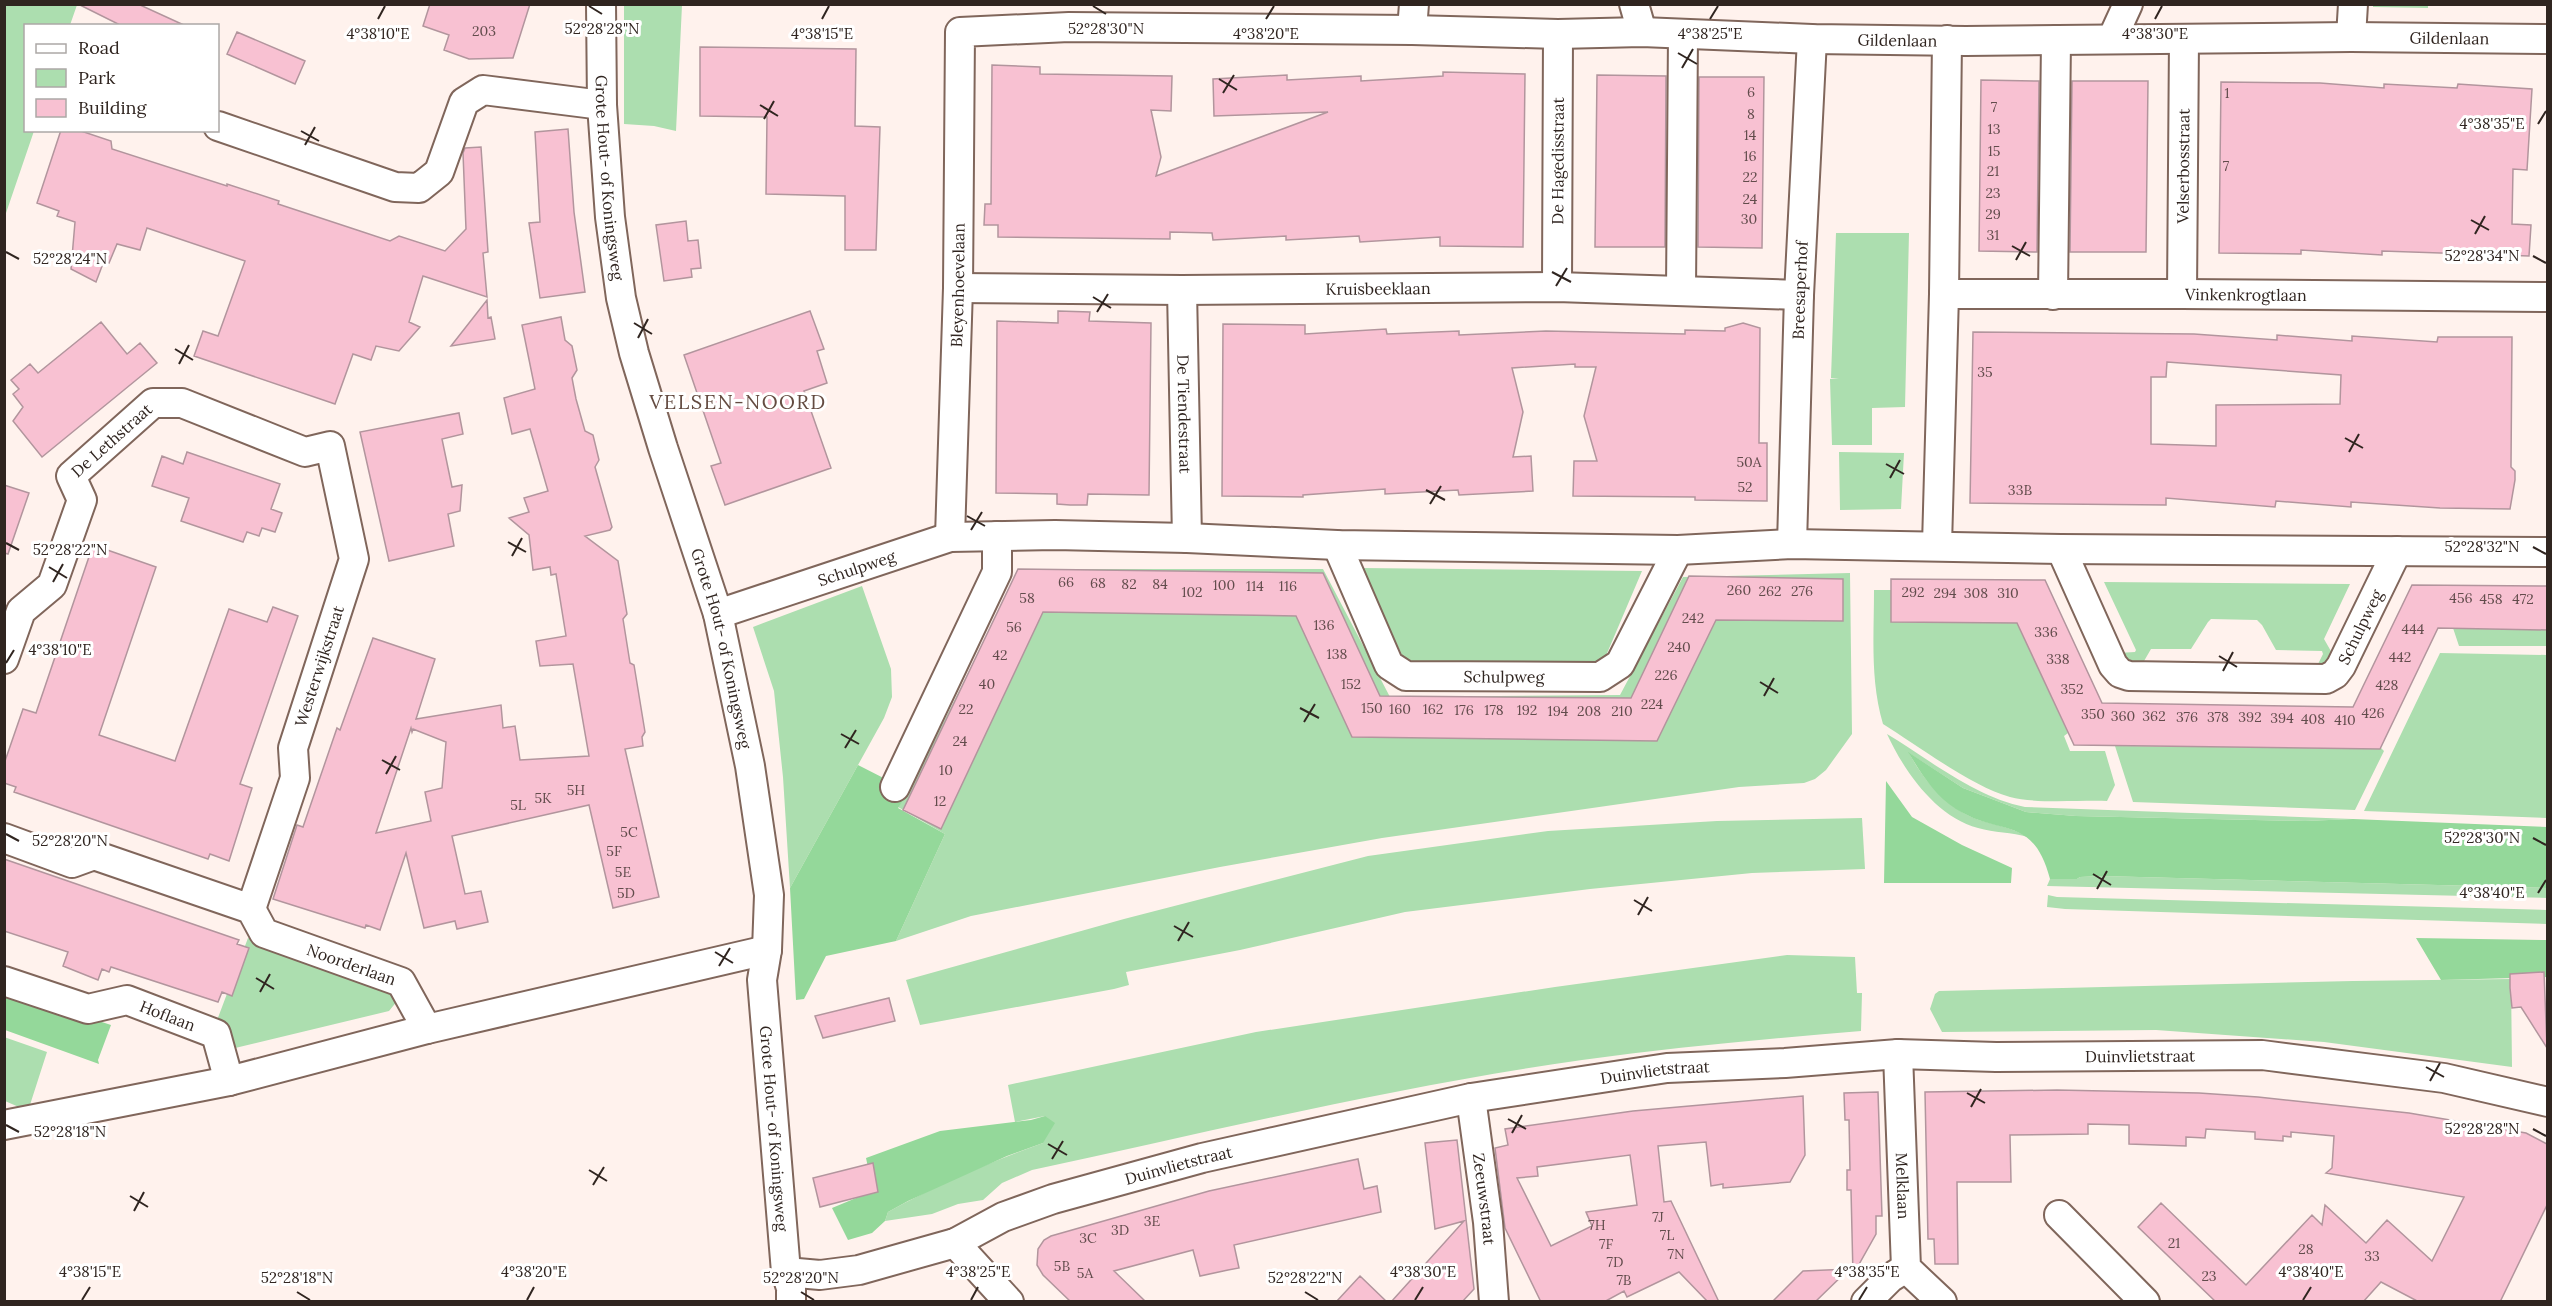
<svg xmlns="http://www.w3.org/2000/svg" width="2552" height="1306" font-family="Lora,serif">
<rect width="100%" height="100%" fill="#fff2ed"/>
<path fill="#acdeaf" d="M5,4L77,5L70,25L26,26V130L34,131L5,216Z
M624,5H682L676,131L654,126L624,124Z
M2373,5H2428V8L2373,7Z
M1836,233H1909L1905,407L1872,408V445H1832L1830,379L1839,378H1831Z
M1839,452L1904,453L1901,509L1840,510Z
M1362,568L1642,571L1602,665L1405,662Z
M1020,569H1323L1390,697L1620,695L1683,577L1850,573L1852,734L1826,770L1815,779L1804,783L1739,787L1382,838L1220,867L971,916L896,941L945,834L898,807L909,791Z
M2104,582L2350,584L2324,639L2336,660L2316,668L2323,654L2322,651L2276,650L2262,625L2257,620L2211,619L2208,622L2191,649H2151L2140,668H2137L2118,653L2135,652L2136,650Z
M862,586L891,669L892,697L884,718L790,888L783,777L774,691L753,627Z
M1874,590H1891V622L2017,623L2068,733L2064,736L2070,751H2105L2115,785L2107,801C2079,800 2035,804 2010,797C1973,787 1918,746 1883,724C1870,680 1874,636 1874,590Z
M2453,628L2547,629V646H2459Z
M2440,653L2547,655V818L2364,811Z
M1887,734C1930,760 1975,797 2025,807L2353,819L2305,821L2076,816L2026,812L1963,788L1909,753C1924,781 1948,809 1979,820C1996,825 2013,828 2028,837C2012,832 1994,833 1978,828C1936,817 1904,771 1887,734Z
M2115,746L2381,748L2384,751L2355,810L2133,802Z
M1862,818L1865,869L1752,873L1590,889L1405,912L1240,950L1126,972L1129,985L1114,989L920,1025L906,980L1124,919L1368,856L1548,831L1717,821Z
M2102,876L2547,888L2548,898L2047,886L2050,879H2077L2080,877Z
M2048,895L2057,897L2547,910V924L2065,909L2047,907Z
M248,938L395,990L398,1000L389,1011L231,1049L216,1023Z
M1787,955L1855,957L1857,993H1862L1861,1031C1768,1039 1675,1047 1582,1060C1397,1086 1214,1131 1032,1170L1002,1183L983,1200L958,1204L932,1214L885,1221L888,1212C937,1185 990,1162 1043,1143L1045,1116L1015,1122L1008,1085L1256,1032L1555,987Z
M2511,979L2512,1067L2324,1042L2156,1030L1942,1032L1930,1009L1935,994L1939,991L2353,981Z
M4,1037L47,1052L28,1111L5,1101Z"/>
<path fill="#94d89a" d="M1908,752L1963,788L2026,812L2076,816L2305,821L2353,819L2547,827V888L2102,876L2080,877L2077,879H2050C2033,814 2000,837 1956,809C1934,795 1921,773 1908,752Z
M858,765L909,791L898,808L945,834L896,941L826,956L804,999L796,1000L790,888Z
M1886,781L1912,817L1962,845L2012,868L2011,883H1884Z
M2416,938L2547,940V977L2441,980Z
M5,990L111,1025L98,1060L99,1064L5,1030Z
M1045,1116L1055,1123L1043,1143L1007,1156L908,1201L888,1212L885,1221L872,1233L848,1240L832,1208L873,1191L866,1158L940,1131L1031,1120Z"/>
<path fill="#f8c1d2" stroke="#b2959d" stroke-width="1.5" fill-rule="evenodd" d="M78,4H138L186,26H122Z
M430,4H530L513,58L469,59L444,50L449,35L423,26Z
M237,32L305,61L295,84L227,54Z
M700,47L856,49L855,126L880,127L876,250H845V196L766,194L767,117L700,116Z
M992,65L1040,67V74L1172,76L1171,111L1151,110L1161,157L1156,176L1328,112L1214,116L1213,79L1287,75V80L1361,76V81L1443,76V72L1525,74L1523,247L1440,246V237L1360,242L1359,236L1286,240V236L1213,240L1212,233L1170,232V239L998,237V225H984L985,204H991Z
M1597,75L1666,76L1665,247H1595Z
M1699,77H1764L1762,248L1698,247Z
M1981,80L2039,81L2037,252L1979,251Z
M2072,81H2148L2146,252H2070Z
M2221,82L2320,83L2384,88V84L2457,88L2458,84L2532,89L2527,170L2513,169L2512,224L2531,225L2529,256L2382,251V255L2301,250V254L2219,253Z
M568,129L574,212L585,292L540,298L529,223L540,222L535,132Z
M61,130H78L111,141L112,149L227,186V184L279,201L278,204L357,230L390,241L399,236L445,251L466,229L463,153L465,148L481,147L488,252L483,253L487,297L423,276L409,322L420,327L399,351L376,346L371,360L353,354L335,404L194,356L203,331L218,336L245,261L147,228L140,250L117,244L109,263L104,261L96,282L71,269L75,222L57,216L59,211L37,203Z
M686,221L688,241L698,240L701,268L691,269L692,277L664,281L656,225Z
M487,300L488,318L491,317L495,339L451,346Z
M810,311L824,349L817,351L827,383L804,391L831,468L725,505L711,466L721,463L684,355Z
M1058,311L1090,312L1089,321L1151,323L1149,495L1088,494L1087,505H1070L1057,504V494L996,493L997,321L1058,323Z
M561,317L565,340L572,346L577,370L572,378L576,399L585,431L593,435L599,460L595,467L612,527L610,530L585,536L618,561L627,614L623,619L630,663L634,665L645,732L642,737L643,746L625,749L659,897L613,908L589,805L452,836L465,894L481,891L488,922L457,929L455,921L424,928L406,853L380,930L366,925L365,928L273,899L297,825L303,827L337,728L340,730L373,638L435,659L416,719L501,705L503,728L515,726L520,760L589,756L573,664L540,666L536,641L566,636L556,574L551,575L550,567L533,570L529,535L509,518L529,512L524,498L548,491L530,429L512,434L504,398L535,389L522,325ZM411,728L412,732L413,729L446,742L442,788L425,792L431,821L376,833Z
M101,322L127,354L140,343L157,363L42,457L13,421L23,407L13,394L19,389L11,380L30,364L38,373Z
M1743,323L1760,328L1759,443H1767V501L1695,500V497L1573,496L1574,461H1597L1584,416L1596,367H1575V364L1512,368L1523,412L1513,457L1531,456L1533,491L1459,495L1458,490L1385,494V489L1303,495V497L1222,496L1223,324L1305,325V334L1386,329L1387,334L1459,331V335L1546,331L1685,334V330L1725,331V328Z
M1973,332L2194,334L2277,340V335L2352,341V336L2437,342L2438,337H2512L2511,467L2515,471V480L2510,509L2440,508L2351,502V507L2276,501L2275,507L2166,498V505L1970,503ZM2167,362L2341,375L2340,404L2216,405V446L2151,444V377H2166Z
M459,413L463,434L442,439L452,487L462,485L460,511L448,514L454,546L389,561L360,432Z
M187,452L280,484L271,509L282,513L275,532L262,528L259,536L247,532L243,542L181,521L189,498L152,486L162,456L183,464Z
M4,485L29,493L8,554L4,553Z
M93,545L156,567L99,735L175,761L229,609L267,622L273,607L298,616L240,784L252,788L229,861L210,854L208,859L14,792L16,787L4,783V764L23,709L36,713Z
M1018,569L1323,573L1380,696L1631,698L1689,576L1843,579V621L1716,620L1657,741L1352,737L1296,616L1043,612L941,829L903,810Z
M1891,579L2045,580L2102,703L2353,707L2412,585L2547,586V630L2438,628L2380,749L2074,745L2017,623L1891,622Z
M4,859L239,940L237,944L249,948L232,996L222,992L218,1002L111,967L109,972L102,969L98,980L63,966L68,952L4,931Z
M2544,972L2547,1048L2521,1007L2512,1008L2510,988V974Z
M889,998L895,1021L823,1038L815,1016Z
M2057,1090L2199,1093L2258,1097L2409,1113L2526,1133L2547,1144V1205L2500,1302H2419L2381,1282L2363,1302H2216L2138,1227L2161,1203L2246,1285L2312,1215L2322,1225L2325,1205L2366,1243L2387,1220L2432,1261L2464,1197L2326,1173L2332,1168L2334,1136L2291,1132V1137L2283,1136V1141L2255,1139V1132L2206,1129L2205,1138L2186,1137V1146L2129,1144V1125L2088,1124V1134L2010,1135L2011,1182H1957L1958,1264H1935L1934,1239H1928L1925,1092Z
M1878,1092L1882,1216H1876V1234L1853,1275L1851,1190H1847V1170H1850L1849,1120H1845L1844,1093Z
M1803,1096L1805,1155L1790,1182L1723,1188V1184L1711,1186L1706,1142L1658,1146L1664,1202L1671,1201L1719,1302H1708L1679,1272L1627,1297L1624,1291L1604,1302H1541L1505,1228L1495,1148L1508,1145L1505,1129L1633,1111ZM1630,1155L1637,1205L1586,1212L1592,1226L1551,1246L1517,1178L1538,1176L1537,1167Z
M1457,1140L1474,1289L1462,1302H1391L1464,1221L1435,1229L1425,1143Z
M1358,1159L1364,1189L1377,1186L1381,1212L1234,1245L1239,1268L1228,1270L1200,1276L1193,1250L1114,1271L1146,1302H1071L1043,1275L1037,1265L1038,1249L1044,1240L1051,1236L1209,1191Z
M873,1163L878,1192L820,1207L813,1178Z
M1849,1269L1815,1302H1772L1803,1271Z
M1360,1276L1387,1302H1336Z"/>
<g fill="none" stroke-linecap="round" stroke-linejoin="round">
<defs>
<g id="minor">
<path id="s1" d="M601,4L602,105L610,217L621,298L634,353L663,448L718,614L750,766L769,895L767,950L762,980L786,1272L791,1288V1302"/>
<path d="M1634,4L1642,32"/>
<path d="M1412,30L1414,4"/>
<path d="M2351,37L2353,4"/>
<path d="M2112,39L2128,4"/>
<path d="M218,126L395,187L419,188L439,172L464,102L483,90L602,105"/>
<path id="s2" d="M1557,287L1558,34"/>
<path id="s3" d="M958,288L1182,290L1557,287L1799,295"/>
<path id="s4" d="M1182,290L1187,538"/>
<path d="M1681,290L1683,35"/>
<path id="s5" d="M1944,294H2182L2548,297"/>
<path id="s6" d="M2182,294L2184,39"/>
<path d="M2053,295L2056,40"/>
<path id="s7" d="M950,537L958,288L960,32L1069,27L1412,30L1558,34L1642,32L1812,39L1966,41L2351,37L2548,39"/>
<path id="s8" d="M1792,544L1799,295L1812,39"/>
<path id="s9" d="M1337,545L1389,665L1406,676L1600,677L1620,664L1678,550"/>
<path d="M1937,545L1944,294L1947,40"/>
<path id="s10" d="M2061,549L2113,665L2120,673L2129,676L2326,679L2335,674L2341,666L2397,551"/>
<path id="s11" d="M718,614L950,537L1055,535L1187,538L1337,545L1678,550L1792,544L2061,549L2548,552"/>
<path id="s12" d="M4,659L21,611L52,585L82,500L71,476L153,403H182L305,452L330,446L354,559L293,748L295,778L251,909"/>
<path d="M895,787L997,572V536"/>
<path id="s13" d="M4,838L72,863L94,855L251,909L264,933L401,982L427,1029"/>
<path id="s14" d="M4,981L88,1009L127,1000L216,1034L229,1081"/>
<path id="s15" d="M1898,1054L1906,1268L1942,1302"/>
<path id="s16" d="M1471,1098L1488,1222L1494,1302"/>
<path d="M4,1125L229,1081L427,1029L767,950"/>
<path d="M2059,1215L2145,1302"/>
<path d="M955,1243L1009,1302"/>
<path id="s17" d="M786,1272L820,1275L859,1270L955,1243L1003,1217L1053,1199L1202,1158L1471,1098L1667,1068L1785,1063L1898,1054L1996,1057L2262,1055L2444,1078L2548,1102"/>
<path d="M1866,1302L1890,1278L1906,1268"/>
</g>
</defs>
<use href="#minor" stroke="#80665b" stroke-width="32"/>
<use href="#minor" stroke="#fff" stroke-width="28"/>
</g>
<path fill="none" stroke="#302520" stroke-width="2" d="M589,6L602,14M1093,6L1106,14M378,19L385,6M822,19L829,6M1266,19L1274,6M1710,19L1718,6M2155,19L2162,6M1678,53L1697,64M1682,68L1693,49M1219,79L1237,90M1223,93L1234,75M760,105L778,116M764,119L774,101M2538,124L2546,111M301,131L319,141M305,145L315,127M2471,220L2489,230M2475,234L2485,216M2012,246L2030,256M6,252L19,259M2533,256L2546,263M2016,260L2026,242M1552,272L1571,282M1556,286L1567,268M1093,297L1111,308M1097,312L1108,294M634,323L652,334M638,338L648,319M175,349L193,360M179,364L189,345M2345,438L2363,448M2349,452L2359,434M1886,464L1904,474M1890,478L1900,460M1426,490L1445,500M1430,504L1441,486M967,516L985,526M971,530L982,512M508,542L526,552M6,543L19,550M2533,547L2546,554M512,556L522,538M49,567L67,578M53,582L63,564M2219,656L2237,667M6,663L14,650M2223,671L2233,652M1760,682L1778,693M1764,696L1774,678M1300,708L1319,718M1304,722L1315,704M841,734L859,744M845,748L856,730M382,760L400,770M386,774L396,756M6,834L19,841M2533,838L2546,845M2093,874L2111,885M2097,889L2107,871M2538,893L2546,880M1634,900L1652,911M1638,915L1648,897M1174,926L1193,937M1178,941L1189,922M715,952L733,963M719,966L730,948M256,978L274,989M260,992L270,974M2426,1067L2444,1077M2430,1081L2440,1063M1967,1093L1985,1103M1971,1107L1981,1089M1508,1119L1526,1129M6,1125L19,1132M2533,1129L2546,1136M1512,1133L1522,1115M1048,1144L1067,1155M1052,1159L1063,1141M589,1170L607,1181M593,1185L604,1167M130,1196L148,1207M134,1211L144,1192M297,1292L310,1300M801,1292L814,1300M1305,1292L1318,1300M82,1300L90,1287M527,1300L534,1287M971,1300L978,1287M1415,1300L1423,1287M1859,1300L1867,1287M2303,1300L2311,1287"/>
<g text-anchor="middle" stroke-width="6" stroke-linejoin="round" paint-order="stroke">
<g font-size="14" fill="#624c4c">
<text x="484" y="36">203</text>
<text x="1751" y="97">6</text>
<text x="2227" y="98">1</text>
<text x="1994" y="112">7</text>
<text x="1751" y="119">8</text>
<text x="1994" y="134">13</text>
<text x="1750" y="140">14</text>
<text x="1994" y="156">15</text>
<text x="1750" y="161">16</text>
<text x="2226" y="171">7</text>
<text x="1993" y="176">21</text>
<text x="1750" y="182">22</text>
<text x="1993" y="198">23</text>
<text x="1750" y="204">24</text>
<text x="1993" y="219">29</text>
<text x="1749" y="224">30</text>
<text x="1993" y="240">31</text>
<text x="1985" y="377">35</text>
<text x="1749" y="467">50A</text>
<text x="1745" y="492">52</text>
<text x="2020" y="495">33B</text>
<text x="1066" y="587">66</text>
<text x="1098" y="588">68</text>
<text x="1129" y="589">82</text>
<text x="1160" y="589">84</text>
<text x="1224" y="590">100</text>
<text x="1255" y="591">114</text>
<text x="1288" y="591">116</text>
<text x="1739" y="595">260</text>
<text x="1770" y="596">262</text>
<text x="1802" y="596">276</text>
<text x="1192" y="597">102</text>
<text x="1913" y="597">292</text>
<text x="1945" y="598">294</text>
<text x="1976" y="598">308</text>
<text x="2008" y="598">310</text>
<text x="1027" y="603">58</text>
<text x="2461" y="603">456</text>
<text x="2491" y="604">458</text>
<text x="2523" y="604">472</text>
<text x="1693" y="623">242</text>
<text x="1324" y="630">136</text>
<text x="1014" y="632">56</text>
<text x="2413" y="634">444</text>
<text x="2046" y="637">336</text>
<text x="1679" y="652">240</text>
<text x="1337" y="659">138</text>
<text x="1000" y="660">42</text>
<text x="2400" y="662">442</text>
<text x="2058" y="664">338</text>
<text x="1666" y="680">226</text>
<text x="987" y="689">40</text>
<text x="1351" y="689">152</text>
<text x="2387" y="690">428</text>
<text x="2072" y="694">352</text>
<text x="1652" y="709">224</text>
<text x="1372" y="713">150</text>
<text x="966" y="714">22</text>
<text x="1400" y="714">160</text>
<text x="1433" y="714">162</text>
<text x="1464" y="715">176</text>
<text x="1494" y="715">178</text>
<text x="1527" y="715">192</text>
<text x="1558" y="716">194</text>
<text x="1589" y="716">208</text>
<text x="1622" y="716">210</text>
<text x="2373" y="718">426</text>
<text x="2093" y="719">350</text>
<text x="2123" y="721">360</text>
<text x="2154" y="721">362</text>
<text x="2187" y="722">376</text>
<text x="2218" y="722">378</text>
<text x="2250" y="722">392</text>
<text x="2282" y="723">394</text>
<text x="2313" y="724">408</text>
<text x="2345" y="725">410</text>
<text x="960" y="746">24</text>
<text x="946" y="775">10</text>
<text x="576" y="795">5H</text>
<text x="543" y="803">5K</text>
<text x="940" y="806">12</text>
<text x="518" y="810">5L</text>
<text x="629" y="837">5C</text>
<text x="614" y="856">5F</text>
<text x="623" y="877">5E</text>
<text x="626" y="898">5D</text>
<text x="1658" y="1222">7J</text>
<text x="1152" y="1226">3E</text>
<text x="1597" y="1230">7H</text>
<text x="1120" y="1235">3D</text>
<text x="1667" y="1240">7L</text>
<text x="1088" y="1243">3C</text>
<text x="2174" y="1248">21</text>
<text x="1606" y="1249">7F</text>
<text x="2306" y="1254">28</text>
<text x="1676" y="1259">7N</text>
<text x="2372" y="1261">33</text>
<text x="1615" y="1267">7D</text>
<text x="1062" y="1271">5B</text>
<text x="1085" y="1278">5A</text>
<text x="2209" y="1281">23</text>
<text x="1624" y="1285">7B</text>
</g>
<g font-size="16" fill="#302520" stroke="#fff">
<text dy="6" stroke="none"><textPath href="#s7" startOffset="1995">Gildenlaan</textPath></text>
<text dy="6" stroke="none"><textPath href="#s7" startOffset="1443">Gildenlaan</textPath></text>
<text dy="6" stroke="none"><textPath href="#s2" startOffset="126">De Hagedisstraat</textPath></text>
<text dy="6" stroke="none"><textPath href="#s6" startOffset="128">Velserbosstraat</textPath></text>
<text dy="6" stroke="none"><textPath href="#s1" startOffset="174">Grote Hout- of Koningsweg</textPath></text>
<text dy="6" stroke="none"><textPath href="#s7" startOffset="252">Bleyenhoevelaan</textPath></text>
<text dy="6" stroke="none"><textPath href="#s3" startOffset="420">Kruisbeeklaan</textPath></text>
<text dy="6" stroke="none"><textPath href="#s8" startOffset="254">Breesaperhof</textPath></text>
<text dy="6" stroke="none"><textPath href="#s5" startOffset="302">Vinkenkrogtlaan</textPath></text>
<text dy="6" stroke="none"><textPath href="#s4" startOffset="124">De Tiendestraat</textPath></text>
<text dy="6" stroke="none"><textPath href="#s12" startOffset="262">De Lethstraat</textPath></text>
<text dy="6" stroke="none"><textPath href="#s11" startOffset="146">Schulpweg</textPath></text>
<text dy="6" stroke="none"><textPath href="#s10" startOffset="408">Schulpweg</textPath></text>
<text dy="6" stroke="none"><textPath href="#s1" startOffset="660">Grote Hout- of Koningsweg</textPath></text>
<text transform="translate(319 666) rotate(-72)" y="6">Westerwijkstraat</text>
<text dy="6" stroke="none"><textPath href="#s9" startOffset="249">Schulpweg</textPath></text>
<text dy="6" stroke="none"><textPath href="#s13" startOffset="382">Noorderlaan</textPath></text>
<text dy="6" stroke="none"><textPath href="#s14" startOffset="172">Hoflaan</textPath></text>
<text dy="6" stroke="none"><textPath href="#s17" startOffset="1383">Duinvlietstraat</textPath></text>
<text dy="6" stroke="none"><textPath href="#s17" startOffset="897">Duinvlietstraat</textPath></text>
<text dy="6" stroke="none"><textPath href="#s1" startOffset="1146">Grote Hout- of Koningsweg</textPath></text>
<text dy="6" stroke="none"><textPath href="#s17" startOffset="411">Duinvlietstraat</textPath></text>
<text dy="6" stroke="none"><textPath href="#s15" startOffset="132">Melklaan</textPath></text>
<text dy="6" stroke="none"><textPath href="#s16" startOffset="102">Zeeuwstraat</textPath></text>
</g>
<g font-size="20" letter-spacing="1.5" fill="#644b41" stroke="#fff">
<text x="738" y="409">VELSEN-NOORD</text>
</g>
</g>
<g font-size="15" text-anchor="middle" fill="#302520" stroke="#fff" stroke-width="6" stroke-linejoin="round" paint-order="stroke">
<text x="602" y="34">52°28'28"N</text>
<text x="1106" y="34">52°28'30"N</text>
<text x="378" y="39">4°38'10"E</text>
<text x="822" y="39">4°38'15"E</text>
<text x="1266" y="39">4°38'20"E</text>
<text x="1710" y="39">4°38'25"E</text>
<text x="2155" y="39">4°38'30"E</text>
<text x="2492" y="129">4°38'35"E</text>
<text x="2482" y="261">52°28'34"N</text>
<text x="70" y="264">52°28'24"N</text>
<text x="2482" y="552">52°28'32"N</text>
<text x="70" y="555">52°28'22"N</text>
<text x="60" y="655">4°38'10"E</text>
<text x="2482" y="843">52°28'30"N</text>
<text x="70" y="846">52°28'20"N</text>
<text x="2492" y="898">4°38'40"E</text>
<text x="2482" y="1134">52°28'28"N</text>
<text x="70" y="1137">52°28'18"N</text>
<text x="90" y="1277">4°38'15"E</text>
<text x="534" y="1277">4°38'20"E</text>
<text x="978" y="1277">4°38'25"E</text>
<text x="1423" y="1277">4°38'30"E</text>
<text x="1867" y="1277">4°38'35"E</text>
<text x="2311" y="1277">4°38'40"E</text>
<text x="297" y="1283">52°28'18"N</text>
<text x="801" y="1283">52°28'20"N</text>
<text x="1305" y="1283">52°28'22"N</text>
</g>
<rect width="2552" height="1306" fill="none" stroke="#302520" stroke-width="12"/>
<rect x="24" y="24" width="195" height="108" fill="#ffffff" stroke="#aca8a6" stroke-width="1.5"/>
<rect x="36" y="44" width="30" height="9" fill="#ffffff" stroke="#aca8a6" stroke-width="1.5"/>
<text x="78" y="54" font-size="18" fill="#302520">Road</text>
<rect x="36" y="69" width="30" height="18" fill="#acdeaf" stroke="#aca8a6" stroke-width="1.5"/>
<text x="78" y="84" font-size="18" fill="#302520">Park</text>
<rect x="36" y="99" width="30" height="18" fill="#f8c1d2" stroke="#aca8a6" stroke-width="1.5"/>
<text x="78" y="114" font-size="18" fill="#302520">Building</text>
</svg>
